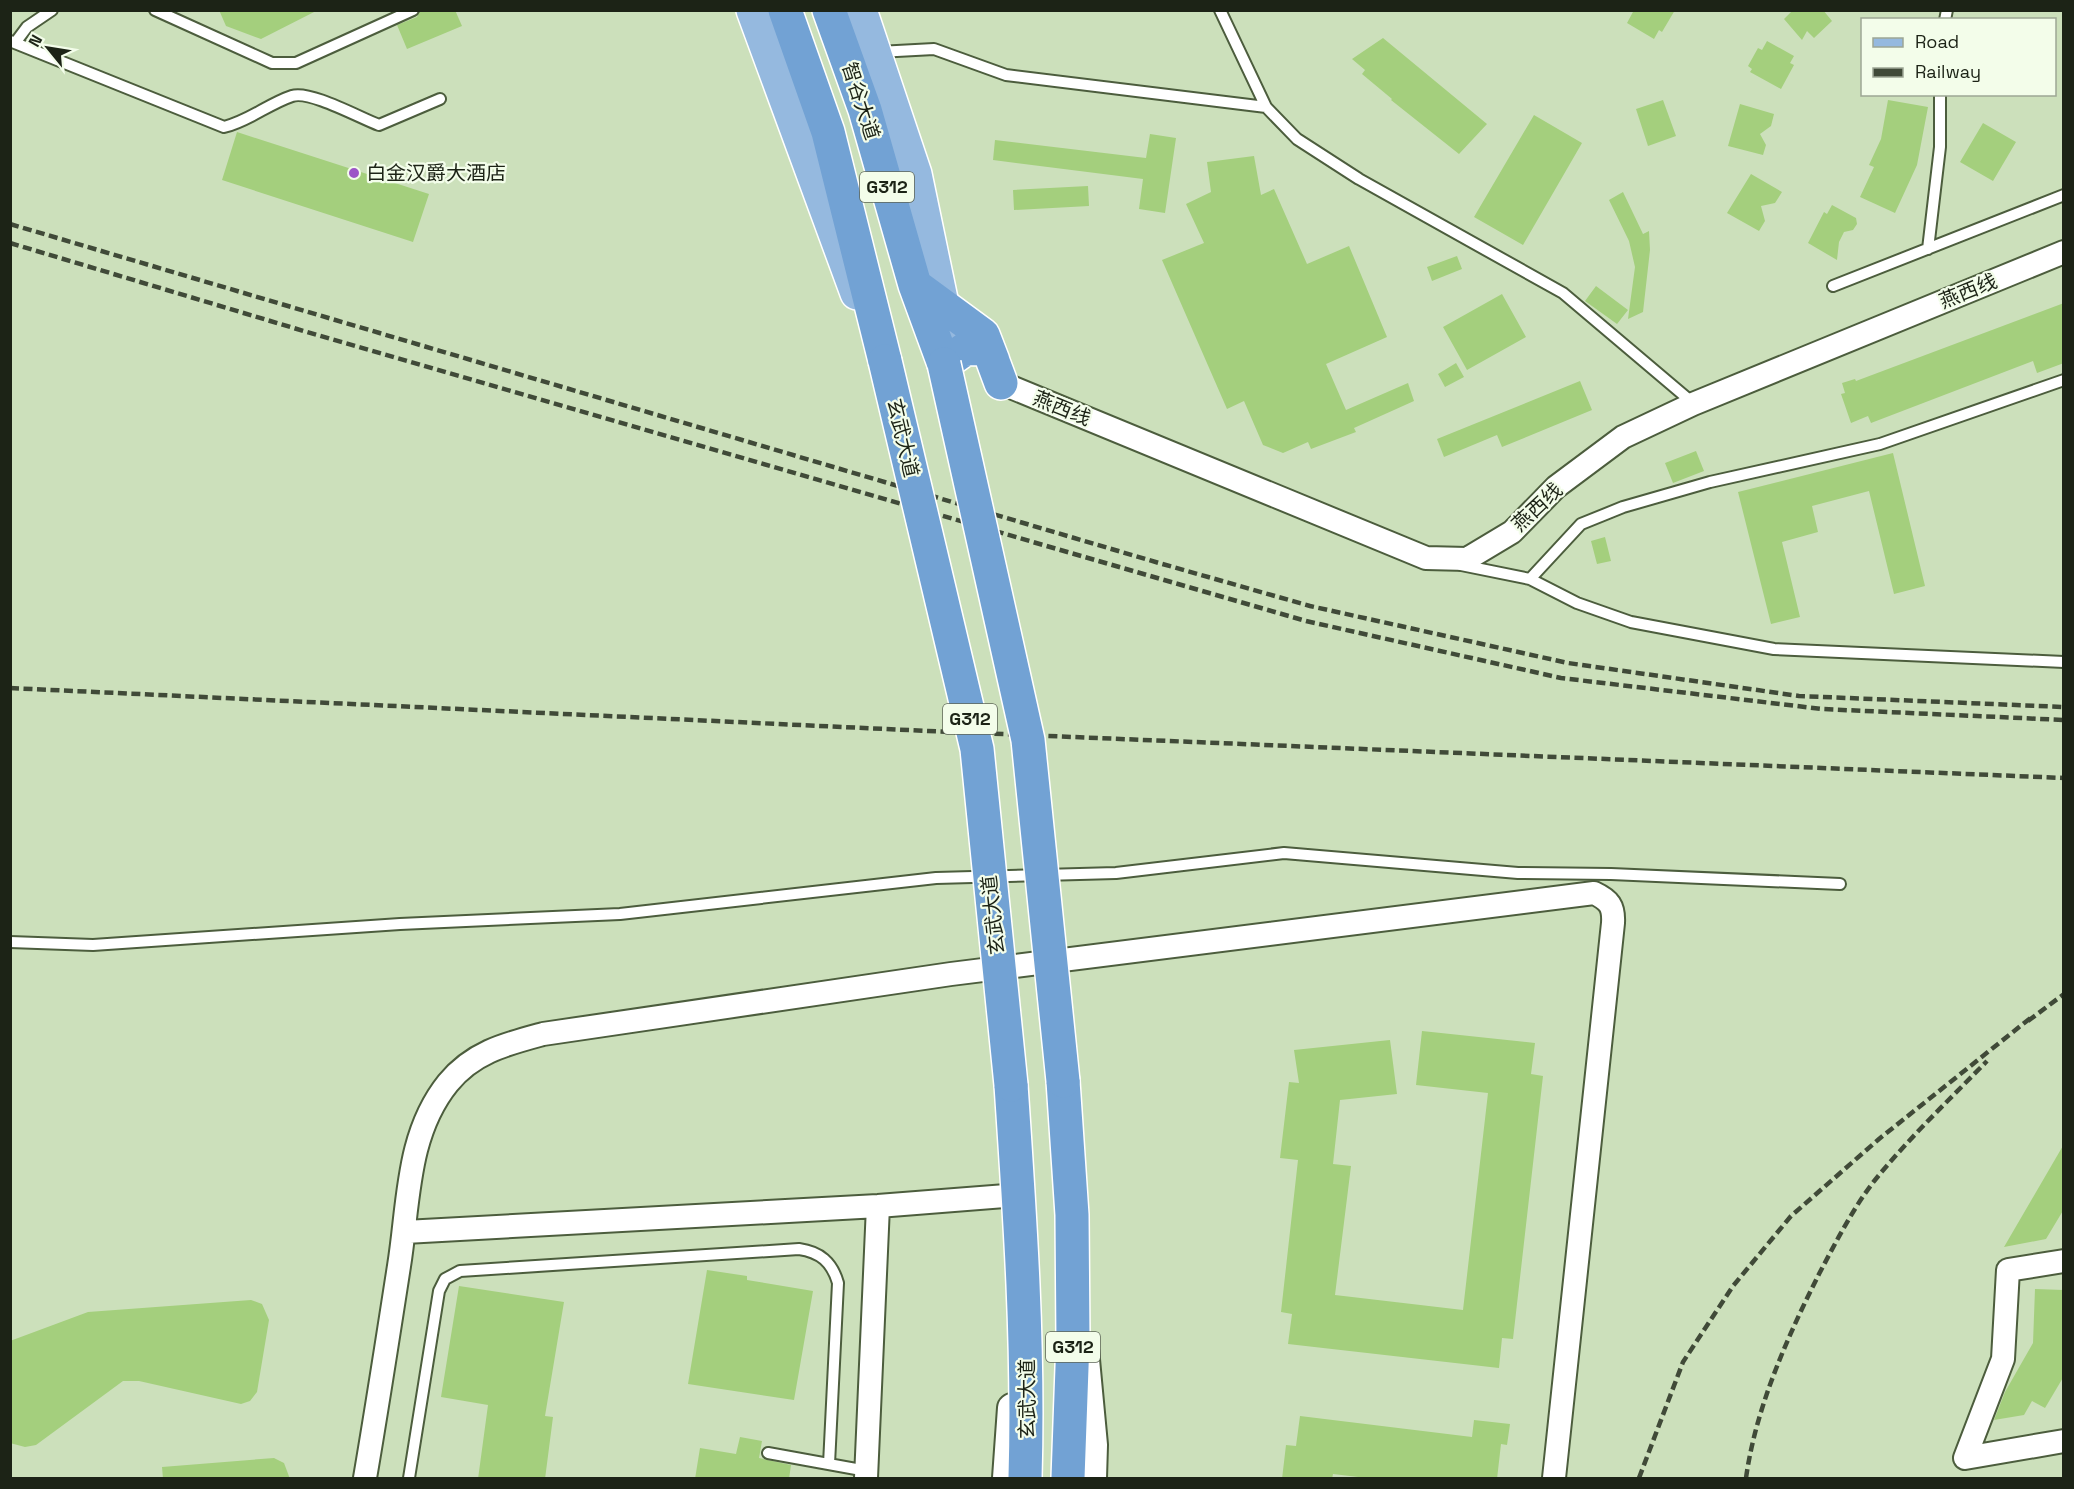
<svg xmlns="http://www.w3.org/2000/svg" width="2074" height="1489" font-family="'Space Grotesk','Noto Sans SC',sans-serif">
<rect width="100%" height="100%" fill="#cce0bb"/>
<path fill="#a4cf7d" d="M219,10H318L261,39L226,26Z
M420,10H455L462,26L407,49L397,25L417,17Z
M1634,10H1675L1662,32L1659,30L1654,39L1627,23Z
M1793,10H1823L1832,21L1814,38L1807,31L1802,40L1784,19Z
M1383,38L1487,124L1459,154L1391,100L1392,99L1362,74L1365,70L1352,59Z
M1767,41L1794,56L1790,63L1794,65L1781,89L1750,72L1752,69L1748,66L1758,48L1762,50Z
M1663,100L1676,136L1648,146L1636,109Z
M1888,100L1928,107L1917,165L1895,213L1860,197L1874,167L1869,165L1881,139Z
M1740,104L1774,114L1771,126L1760,134L1766,145L1763,155L1728,146Z
M1534,115L1582,143L1523,245L1474,217Z
M1983,123L2016,142L1993,181L1960,162Z
M237,132L429,194L413,242L222,180Z
M1150,134L1176,138L1165,213L1139,209L1143,179L993,160L995,140L1146,158Z
M1254,156L1261,195L1274,189L1307,264L1349,246L1387,337L1326,364L1346,410L1408,383L1414,401L1354,428L1356,432L1311,449L1308,442L1283,453L1263,445L1244,401L1227,409L1162,260L1204,243L1186,204L1211,192L1207,162Z
M1751,174L1782,192L1775,203L1761,206L1765,221L1759,231L1727,213Z
M1088,186L1089,206L1014,210L1013,190Z
M1623,192L1643,234L1649,231L1650,250L1643,312L1628,319L1635,267L1629,241L1609,200Z
M1832,205L1856,218L1857,224L1853,230L1844,232L1839,242L1837,260L1808,243L1824,212L1827,214Z
M1457,256L1462,269L1432,281L1427,267Z
M1596,286L1628,310L1617,324L1585,301Z
M1502,294L1526,337L1467,370L1443,327Z
M2064,303V363L2037,373L2033,361L1871,423L1868,416L1851,423L1841,394L1845,393L1842,383L1855,379L1856,381Z
M1456,363L1464,377L1445,387L1438,374Z
M1580,381L1592,410L1502,447L1497,435L1444,457L1437,439Z
M1696,451L1704,471L1673,483L1665,463Z
M1893,453L1925,586L1894,594L1869,491L1812,506L1818,532L1782,542L1800,617L1771,624L1738,492Z
M1605,537L1611,561L1597,564L1591,541Z
M1422,1031L1535,1043L1531,1074L1543,1076L1513,1339L1502,1338L1499,1368L1288,1344L1292,1314L1281,1312L1298,1160L1280,1158L1289,1082L1299,1083L1294,1050L1390,1040L1397,1094L1340,1100L1333,1164L1351,1166L1335,1295L1463,1310L1488,1093L1416,1085Z
M2064,1144V1209L2046,1239L2004,1247Z
M707,1270L747,1276V1280L813,1291L794,1400L688,1384Z
M459,1286L564,1302L545,1416L553,1417L545,1479H478L488,1405L441,1397Z
M2035,1289L2064,1290V1376L2045,1408L2032,1401L2024,1415L1994,1420L2005,1392L2033,1343Z
M251,1300L262,1304L269,1320L257,1392L250,1401L241,1404L139,1381H123L36,1445L25,1447L10,1443V1341L88,1312Z
M1300,1416L1472,1437L1474,1420L1510,1424L1507,1445L1501,1444L1497,1479H1375L1333,1474L1332,1479H1282L1286,1445L1296,1446Z
M740,1437L762,1441L759,1458L791,1465L789,1479H695L700,1448L736,1454Z
M274,1458L284,1463L290,1479H163L162,1467Z"/>
<g fill="none" stroke-linecap="round" stroke-linejoin="round">
<defs>
<path id="service" d="M155,10L272,63H296L413,10
M1220,10L1266,107
M1945,20L1947,10
M10,41L224,127C249,121 268,104 292,96C310,90 360,118 379,125L440,99
M15,43L27,27L52,10
M878,52L934,49L1006,75L1266,107L1297,139L1359,179L1563,293L1693,403
M1928,249L1940,147V94
M1833,286L2064,195
M1461,565L1530,579L1577,603L1631,622L1774,649L2064,662
M1530,579L1581,524L1623,507L1710,482L1880,444L2064,380
M10,942L93,945L400,924L620,914L936,878L1116,873L1284,853L1518,873L1611,874L1840,884
M768,1453L867,1471
M409,1478L439,1291L445,1279L460,1271L799,1249C820,1252 832,1262 838,1283L829,1464"/>
<path id="minor" d="M1001,383L1426,558L1467,559L1512,532L1556,487L1623,437L1693,404L2064,252
M405,1232L878,1206L1019,1195
M2064,1261L2008,1270L2003,1359L1965,1458L2064,1441
M365,1478C377,1408 388,1337 399,1266C409,1204 406,1135 448,1083C473,1052 506,1044 543,1034L951,974L1594,893C1609,900 1614,906 1613,923L1554,1478
M866,1478L878,1206"/>
<path id="tertiary" d="M1084,1349L1093,1445L1092,1478
M1007,1478L1012,1408"/>
<path id="primary" d="M753,10L857,293
M860,10L915,174L942,304L943,326"/>
<path id="trunk" d="M785,10L828,132L885,361
M829,10L865,110L915,285L944,364L965,349L988,348L1001,383
M915,285L983,335L993,361
M1063,1081L1072,1215L1073,1340L1068,1478
M1011,1085C1020,1217 1029,1347 1025,1478"/>
</defs>
<use href="#service" stroke="#4c5d3d" stroke-width="14"/>
<use href="#minor" stroke="#4c5d3d" stroke-width="26"/>
<use href="#tertiary" stroke="#4c5d3d" stroke-width="32"/>
<use href="#primary" stroke="#fff" stroke-width="36"/>
<use href="#trunk" stroke="#fff" stroke-width="36"/>
<use href="#service" stroke="#fff" stroke-width="10"/>
<use href="#minor" stroke="#fff" stroke-width="22"/>
<use href="#tertiary" stroke="#fff" stroke-width="28"/>
<use href="#primary" stroke="#95b9df" stroke-width="33"/>
<use href="#trunk" stroke="#72a2d4" stroke-width="33"/>
<path stroke="#404a38" stroke-width="4.5" stroke-dasharray="9 4.5" stroke-linecap="butt" d="M10,224L1159,563L1310,606L1568,663L1799,696L2064,707
M10,243L307,332L1306,621L1561,678L1822,709L2064,720
M10,688L928,731L2064,778
M2028,1021L2064,994
M1639,1478L1683,1362L1733,1286L1791,1216L1879,1139L2033,1016
M1746,1478C1756,1407 1787,1338 1819,1274C1836,1242 1853,1208 1875,1180C1909,1138 1949,1100 1987,1061"/>
<defs>
<path id="trunk-bridge" d="M885,361L977,749L1011,1085
M944,364L1028,740L1063,1081"/>
</defs>
<use href="#trunk-bridge" stroke="#fff" stroke-width="36" stroke-linecap="butt"/>
<use href="#trunk-bridge" stroke="#72a2d4" stroke-width="33"/>
</g>
<circle fill="#9c54c7" stroke="#f3fdea" stroke-width="2" cx="354" cy="173" r="6"/>
<g text-anchor="middle" stroke-width="4.5" stroke-linejoin="round" paint-order="stroke">
<g fill="#f3fdea" stroke="#5c6456" stroke-width="1.5">
<rect x="860" y="172" width="54" height="30" rx="4.5"/>
<rect x="943" y="704" width="54" height="30" rx="4.5"/>
<rect x="1046" y="1332" width="54" height="30" rx="4.5"/>
</g>
<g font-size="18" font-weight="bold" fill="#1c2316">
<text x="887" y="193">G312</text>
<text x="970" y="725">G312</text>
<text x="1073" y="1353">G312</text>
</g>
<g font-size="20" fill="#1c2316" stroke="#f3fdea">
<text transform="translate(861 101) rotate(72)" y="7">智谷大道</text>
<text transform="translate(1968 291) rotate(-22)" y="7">燕西线</text>
<text transform="translate(1062 408) rotate(22)" y="7">燕西线</text>
<text transform="translate(903 438) rotate(77)" y="7">玄武大道</text>
<text transform="translate(1537 507) rotate(-43)" y="7">燕西线</text>
<text transform="translate(993 915) rotate(-96)" y="7">玄武大道</text>
<text transform="translate(1027 1399) rotate(-90)" y="7">玄武大道</text>
</g>
<g font-size="20" fill="#1c2316" stroke="#f3fdea" text-anchor="start">
<text x="366" y="180">白金汉爵大酒店</text>
</g>
</g>
<rect width="2074" height="1489" fill="none" stroke="#1c2316" stroke-width="24"/>
<rect x="1861" y="18" width="195" height="78" fill="#f3fdea" stroke="#9da695" stroke-width="1.5"/>
<rect x="1873" y="38" width="30" height="9" fill="#95b9df" stroke="#9da695" stroke-width="1.5"/>
<text x="1915" y="48" font-size="18" fill="#1c2316">Road</text>
<rect x="1873" y="68" width="30" height="9" fill="#404a38" stroke="#9da695" stroke-width="1.5"/>
<text x="1915" y="78" font-size="18" fill="#1c2316">Railway</text>
<g transform="translate(48 48) rotate(300)" stroke="#f3fdea" stroke-width="4.5" paint-order="stroke">
<path d="M0-4.5L10 22L0 15L-10 22Z" fill="#1c2316"/>
<text y="-9" font-size="16" font-weight="bold" text-anchor="middle" fill="#1c2316">N</text>
</g>
</svg>
